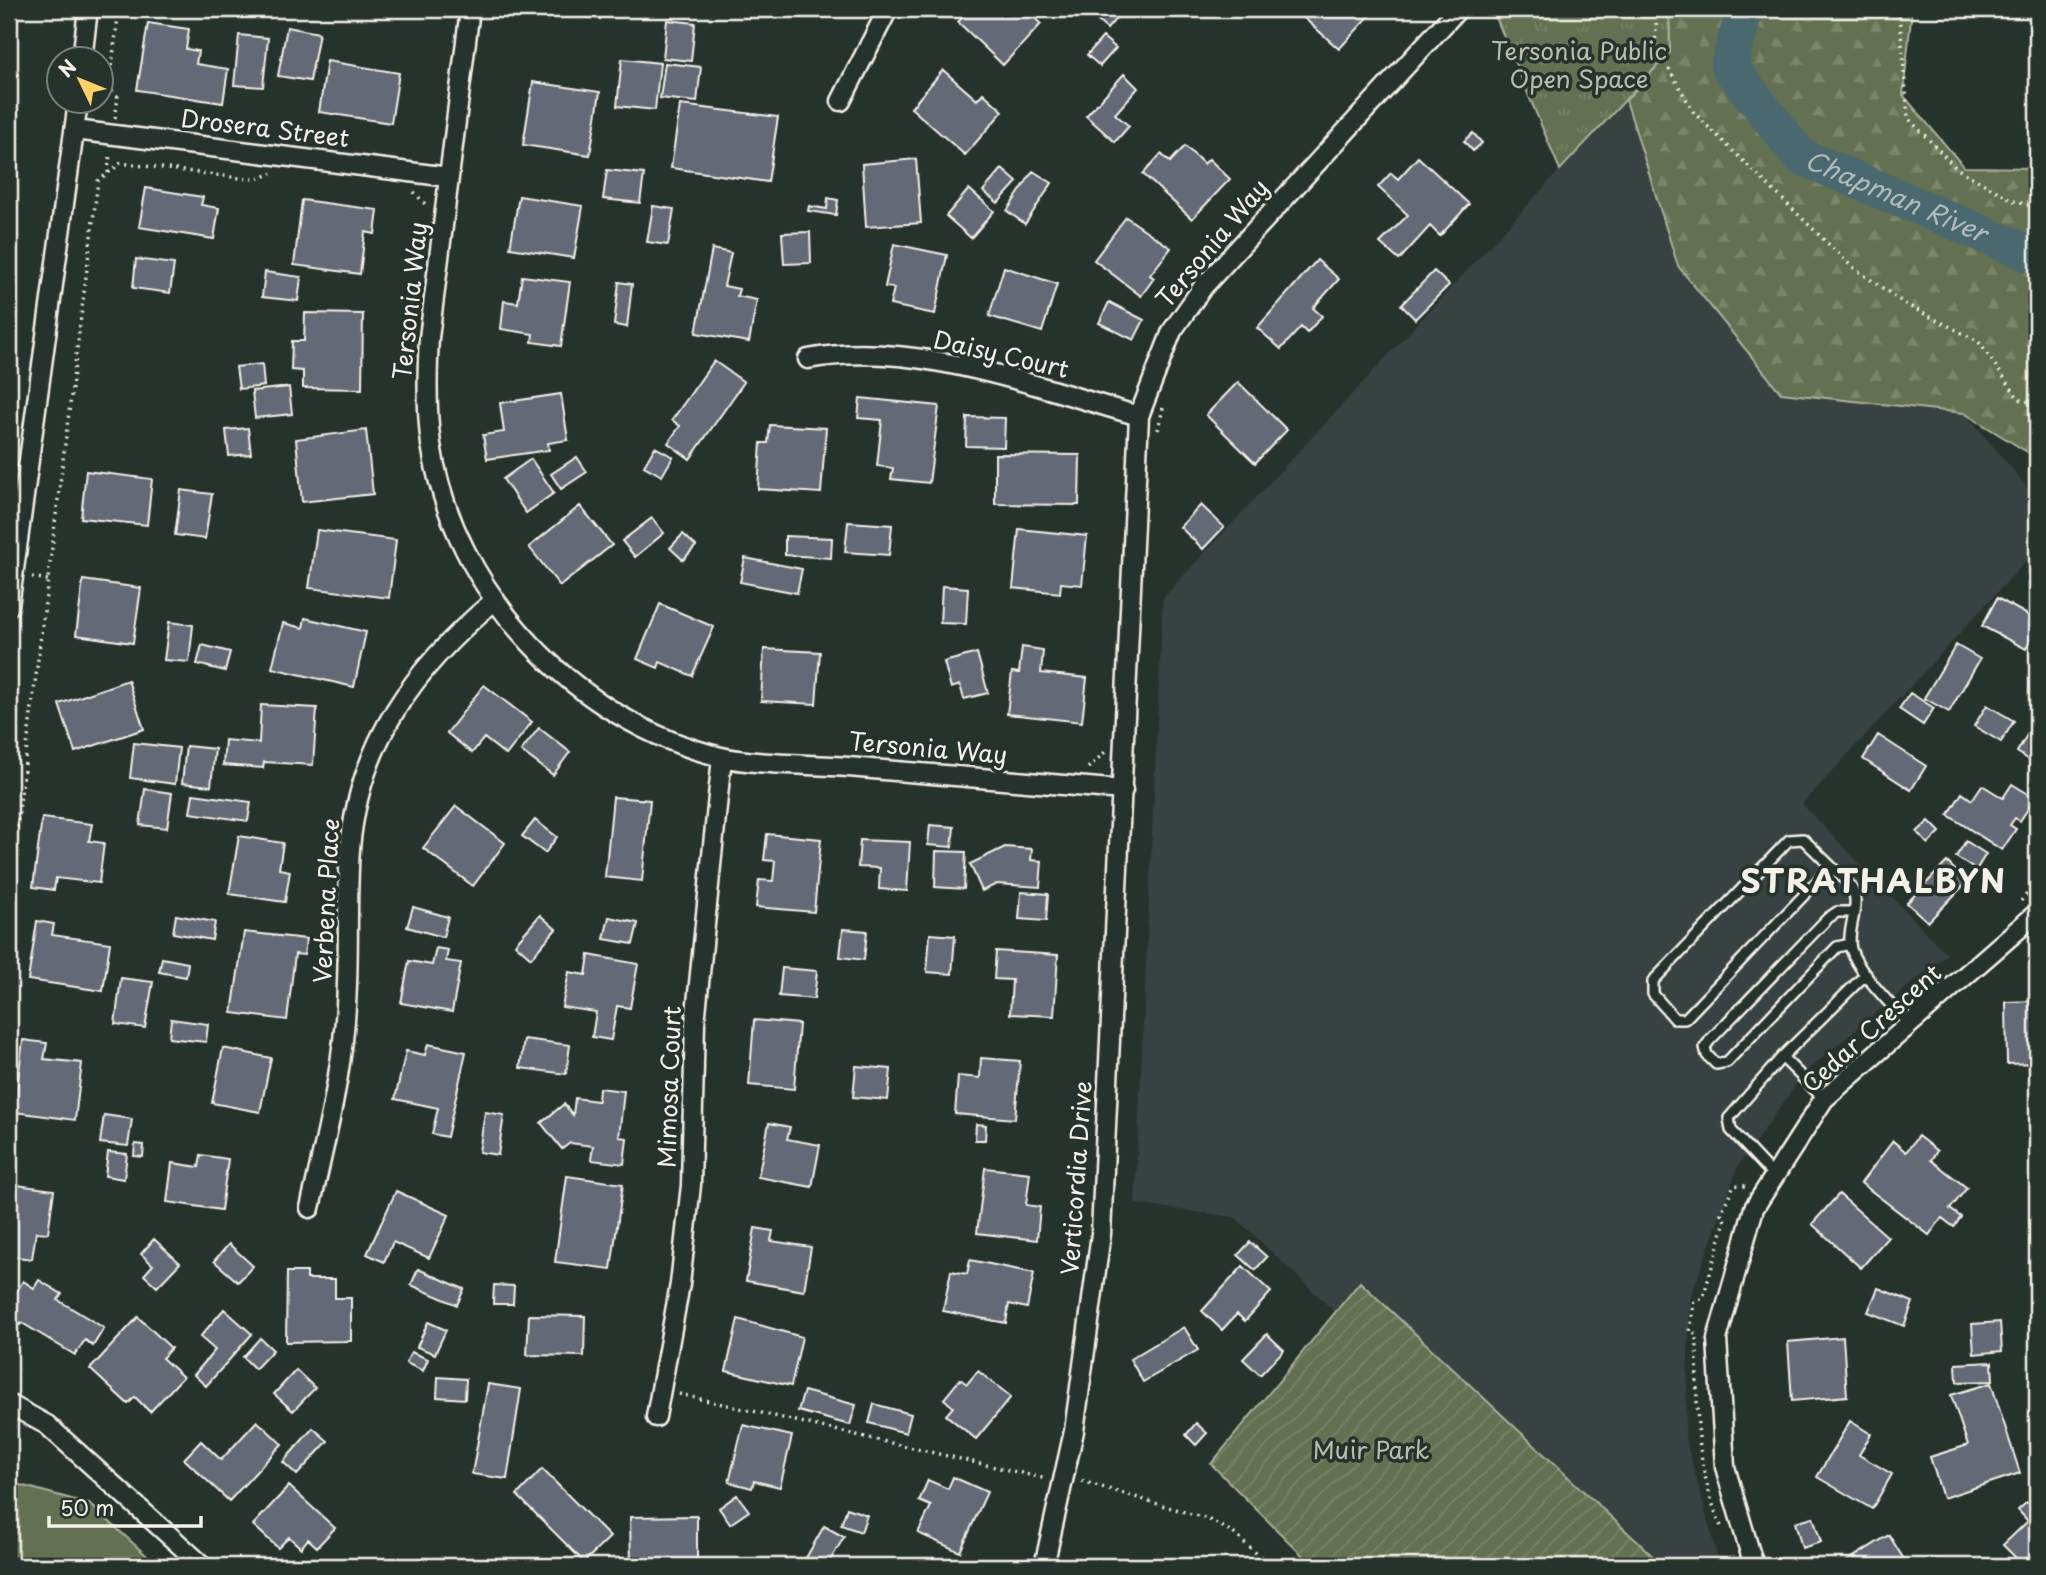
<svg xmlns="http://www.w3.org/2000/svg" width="2046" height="1575" font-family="'Playpen Sans',sans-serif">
<defs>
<pattern id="forest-firs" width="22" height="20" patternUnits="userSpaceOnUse" patternTransform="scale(1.75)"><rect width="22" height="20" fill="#637051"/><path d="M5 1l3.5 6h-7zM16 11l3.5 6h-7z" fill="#7a856a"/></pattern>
<pattern id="park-tufts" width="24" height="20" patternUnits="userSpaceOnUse" patternTransform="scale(1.75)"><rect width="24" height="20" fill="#637051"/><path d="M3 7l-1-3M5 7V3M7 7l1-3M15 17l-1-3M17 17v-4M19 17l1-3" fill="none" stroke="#7a856a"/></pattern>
<pattern id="garden-furrows" width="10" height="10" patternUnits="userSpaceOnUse" patternTransform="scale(1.75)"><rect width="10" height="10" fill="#637051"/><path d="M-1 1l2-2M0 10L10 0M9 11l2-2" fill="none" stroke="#7a856a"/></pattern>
</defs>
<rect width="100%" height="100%" fill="#26332d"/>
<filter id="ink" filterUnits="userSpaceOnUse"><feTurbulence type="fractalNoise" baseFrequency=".0143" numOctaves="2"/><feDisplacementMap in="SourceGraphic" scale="14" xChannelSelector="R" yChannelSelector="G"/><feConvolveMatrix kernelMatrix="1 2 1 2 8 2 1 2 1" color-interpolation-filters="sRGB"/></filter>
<g filter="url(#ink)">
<path fill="#394343" d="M1626,99L1678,266L1781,392L1965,413L2037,499V549L1802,804L1947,954L1806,1071L1738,1166L1690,1298L1685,1437L1720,1566H1663L1360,1282L1335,1312L1235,1217L1135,1204L1163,598Z"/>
<path fill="#637051" stroke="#acb09c" stroke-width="2" d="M9,1482L90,1504L158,1566H9Z"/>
<path fill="url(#forest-firs)" stroke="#acb09c" stroke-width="2" d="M1669,9H1912L1903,95L1964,167L2037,168V458L1964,413L1781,393L1678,266L1626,100L1670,52Z"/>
<path fill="url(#park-tufts)" stroke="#acb09c" stroke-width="2" d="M1498,9H1669L1670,52L1560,170L1494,13Z"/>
<path fill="url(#garden-furrows)" stroke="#acb09c" stroke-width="2" d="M1360,1282L1641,1545L1663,1566H1313L1211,1464Z"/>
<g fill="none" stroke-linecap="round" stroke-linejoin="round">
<path stroke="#49686f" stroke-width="37" id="s1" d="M1745,9L1729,66L1800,156L2037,257"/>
</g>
<path fill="#646976" stroke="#f4f1e8" stroke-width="2" d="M535,9H601L600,19Z
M971,9H1025L1041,24L1003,65L958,22Z
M1098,9H1124L1107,29L1092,16Z
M1294,9H1371L1374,11L1339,49Z
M667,20L695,23L691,61L663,58Z
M148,23L189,29L186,49L198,51L196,64L228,69L223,103L137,90Z
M287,27L319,33L310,81L278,76Z
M239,35L268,38L263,87L234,85Z
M1103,37L1116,48L1100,66L1087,55Z
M622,59L660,63L655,110L617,106Z
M327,61L399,73L391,123L319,112Z
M665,63L701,67L697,102L660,98Z
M943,70L977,100L983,93L1003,111L965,155L911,108Z
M1124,74L1138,88L1115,114L1129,126L1115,142L1086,116Z
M533,82L600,92L590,155L523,145Z
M680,105L778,117L768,182L671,168Z
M1473,133L1482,143L1473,151L1464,141Z
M1185,146L1204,164L1209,159L1230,179L1192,219L1143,174L1161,154L1170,162Z
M1418,157L1469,204L1440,236L1430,226L1399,260L1380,243L1408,215L1378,187L1391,173L1398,179Z
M916,159L921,223L866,227L862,164Z
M1002,169L1017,182L998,203L983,191Z
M607,170L644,174L640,203L603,199Z
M1033,171L1052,183L1025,224L1007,211Z
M146,188L203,197L201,205L219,208L214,239L139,227Z
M969,189L994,211L971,238L946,216Z
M519,196L583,206L574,258L510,248Z
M828,198L838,200L836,215L808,211L809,206L827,209Z
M302,200L378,210L375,234L365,232L360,274L294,265Z
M653,206L674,209L668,245L647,242Z
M1126,217L1171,248L1150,275L1154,278L1141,296L1094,260Z
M810,232L811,263L784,264L782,233Z
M894,244L947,255L935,314L890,305L894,288L885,287Z
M712,249L731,253L724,286L739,289L737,296L757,300L749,342L696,333Z
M136,259L174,264L170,293L133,288Z
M1317,260L1339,279L1313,308L1322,316L1307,333L1301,327L1281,349L1257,328Z
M1004,267L1057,284L1042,332L989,316Z
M1434,271L1449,285L1415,319L1401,305Z
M265,272L301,277L298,301L262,297Z
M522,276L570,282L561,346L532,342L533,334L501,329L504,301L518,303Z
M619,282L632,284L627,327L614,325Z
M1109,302L1144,320L1134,340L1099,323Z
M305,313L363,314L362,389L303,388V371L291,370L292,341H304Z
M714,361L744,382L690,459L668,443L680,426L672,420Z
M262,364L264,386L239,389L236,367Z
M1238,382L1287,430L1255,463L1206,415Z
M289,387L292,414L255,418L252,391Z
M561,394L568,440L548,443L549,450L487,459L483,435L504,432L500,403Z
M860,398L939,406L929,483L891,479L893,468L877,466L882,420L858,418Z
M967,417L1005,418L1004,447L966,446Z
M770,425L826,428L821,493L758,489L761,443H768Z
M248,428L251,454L229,456L226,430Z
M366,430L373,494L302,502L296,439Z
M655,447L673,457L662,476L644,466Z
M995,454L1080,455L1079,505L995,504Z
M577,457L587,472L561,489L551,474Z
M531,459L554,493L526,513L503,479Z
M86,471L152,479L147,525L81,518Z
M181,490L212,494L205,539L175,535Z
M1201,505L1224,527L1203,549L1180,527Z
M580,506L612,545L560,586L529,547Z
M652,518L664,533L635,557L622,541Z
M848,522L892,525L889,555L845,552Z
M1019,529L1087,536L1082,585L1061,583L1060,593L1013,588Z
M317,530L396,540L389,598L309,588Z
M683,534L696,546L683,560L670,548Z
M785,536L832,538L831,558L785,555Z
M745,558L802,569L797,593L740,582Z
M83,580L141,588L133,643L76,635Z
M942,586L968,588L966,624L940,623Z
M1997,598L2037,620V627L2026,649L1982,626Z
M660,604L714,627L692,676L660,662L658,668L637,659Z
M305,618L366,632L354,687L272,668L283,623L303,628Z
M169,622L193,625L189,662L164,660Z
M202,645L230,652L225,671L197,664Z
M1956,645L1980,659L1949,712L1924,698Z
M1022,647L1043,650L1041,673L1087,678L1082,722L1007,714L1012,672L1019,673Z
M764,649L820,652L816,704L761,701Z
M977,653L988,693L964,699L960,685L951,688L944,662Z
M128,680L144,729L75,752L59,704Z
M484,685L532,722L506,755L484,738L472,753L447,733Z
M1910,693L1934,708L1923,725L1899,709Z
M261,705L317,708L313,765L264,762L263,768L223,765L225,740L259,743Z
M1987,705L2014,721L2001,742L1974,726Z
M2037,718V765L2017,752Z
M539,728L570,752L553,775L521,751Z
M1878,735L1926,766L1911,790L1863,759Z
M134,743L179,748L175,784L130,778Z
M186,746L215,749L211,786L182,783Z
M2012,784L2035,798L2020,821L2015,818L2010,825L2016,829L2002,850L1948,815L1962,793L1972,800L1982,785L2003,798Z
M145,789L172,793L167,828L140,825Z
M193,794L251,802L248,821L190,813Z
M613,797L650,800L642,881L605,877Z
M456,806L505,843L473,886L423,848Z
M42,818L92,824L89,841L104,843L99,883L56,878L54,890L33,887Z
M535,820L557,837L545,853L522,836Z
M1929,821L1940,832L1928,844L1917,832Z
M930,825L954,827L952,847L928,845Z
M767,834L821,839L814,912L756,907L759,880L773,881L775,861L764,860Z
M239,836L283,843L279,869L290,871L285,902L229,894Z
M860,840L910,842L907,891L879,889L880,868L858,867Z
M1966,841L1986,854L1976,870L1956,857Z
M1005,847L1032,849L1031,860L1042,861L1040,887L997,884L982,891L970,864Z
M936,851L966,852L964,889L935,887Z
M1947,862L1967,882L1928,922L1907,903Z
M1021,892L1048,894L1046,921L1019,919Z
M413,907L448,917L443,937L407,927Z
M176,915L215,922L212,940L173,933Z
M540,915L556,929L531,958L515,944Z
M609,917L638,923L633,944L604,939Z
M37,921L54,924L52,935L110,943L103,991L28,980Z
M843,929L867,931L864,960L840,957Z
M244,932L306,939L304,955L295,954L287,1020L232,1013Z
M930,934L955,936L952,974L927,972Z
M436,948L448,950L446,961L461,963L452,1012L401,1003L409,961L432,965Z
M996,951L1058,955L1054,1016L1010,1014L1012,980L994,979Z
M589,955L638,964L630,1008L617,1006L611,1040L592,1037L596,1012L562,1007L569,972L586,975Z
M162,958L188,963L186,977L159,972Z
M782,968L817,971L814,999L779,996Z
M121,978L153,982L145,1028L115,1024Z
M2037,1001V1063L2007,1064L2006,1002Z
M171,1019L208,1024L206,1042L169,1038Z
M754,1020L799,1024L794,1089L749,1085Z
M524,1039L570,1045L566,1074L520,1068Z
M23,1040L47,1043L44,1059L82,1063L75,1120L14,1112Z
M428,1044L466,1052L447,1137L432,1134L438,1108L395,1099L406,1051L425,1055Z
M223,1048L271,1058L260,1112L212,1103Z
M981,1058L1020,1061L1015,1119L955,1114L958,1076L980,1078Z
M856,1066L891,1069L888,1100L853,1097Z
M599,1088L624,1091L619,1137L627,1138L624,1164L591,1160L593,1146L570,1143L562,1149L541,1123L564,1104L573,1115L575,1098L598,1101Z
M485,1112L504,1115L498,1155L479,1152Z
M104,1115L132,1119L128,1146L100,1143Z
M769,1123L790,1127L787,1139L820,1145L812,1187L758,1177Z
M976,1124L986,1125L985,1140H975Z
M1918,1136L1937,1151L1931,1160L1967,1188L1950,1209L1961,1217L1954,1227L1942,1218L1929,1235L1861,1183L1893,1141L1906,1152Z
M135,1144L144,1145L143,1157L134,1156Z
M108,1152L127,1154L124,1179L105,1176Z
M201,1155L228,1159L221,1210L167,1202L172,1163L199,1167Z
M985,1168L1030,1173L1026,1205L1040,1207L1037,1240L977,1233Z
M567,1176L623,1184L611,1269L555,1262Z
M9,1184L54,1190L48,1233L36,1232L32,1259L9,1256Z
M396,1191L449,1215L429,1258L393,1242L384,1262L367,1254Z
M1839,1194L1888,1237L1861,1268L1812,1224Z
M755,1228L773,1231L771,1241L811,1247L804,1291L746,1281Z
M154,1239L180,1263L157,1287L144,1275L153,1265L141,1254Z
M1250,1242L1267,1257L1255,1270L1238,1255Z
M229,1244L253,1266L238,1282L214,1261Z
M970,1260L1034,1273L1027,1308L1009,1304L1006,1323L943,1311L951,1271L967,1274Z
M1243,1266L1271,1292L1245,1321L1237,1314L1222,1330L1202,1311Z
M418,1269L464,1289L457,1305L411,1285Z
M287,1272H307V1279H335V1298H351V1341L286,1342Z
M2037,1279V1297L2029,1292Z
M39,1280L62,1294L58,1300L104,1328L93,1346L85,1340L75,1355L22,1323L20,1325L9,1318V1293L14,1296L23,1281L34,1288Z
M494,1285L514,1286L513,1304H493Z
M1878,1288L1913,1302L1904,1326L1868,1312Z
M224,1309L252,1334L206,1386L194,1375L215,1350L200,1337Z
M529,1315L585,1316L584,1356L527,1355Z
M138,1317L171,1348L162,1358L183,1377L150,1412L135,1397L128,1404L90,1369Z
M738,1319L802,1337L791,1386L726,1371Z
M428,1322L446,1330L435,1354L417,1347Z
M2000,1322L2002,1351L1974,1354L1972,1324Z
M1184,1327L1198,1350L1143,1382L1130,1359Z
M1267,1334L1284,1350L1260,1375L1243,1359Z
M1843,1337L1847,1396L1792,1401L1788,1342Z
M260,1338L273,1350L255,1369L243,1357Z
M411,1352L428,1359L423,1371L406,1363Z
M1992,1362L1993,1381L1957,1382L1956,1364Z
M296,1370L315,1388L293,1411L274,1394Z
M978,1371L1011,1397L976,1439L946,1415L953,1407L944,1399L960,1379L967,1384Z
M438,1377L466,1379L465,1399L437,1397Z
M1991,1383L2020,1473L1943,1498L1930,1457L1968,1445L1951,1395Z
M488,1384L521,1389L507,1479L472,1474Z
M804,1391L856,1405L850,1425L798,1411Z
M874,1404L911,1414L906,1433L869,1423Z
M257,1421L282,1444L229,1501L184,1459L201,1441L221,1460Z
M1850,1421L1871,1434L1859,1455L1892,1474L1872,1509L1817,1477Z
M1196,1423L1207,1433L1196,1445L1186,1435Z
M743,1425L792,1436L780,1487L754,1481L752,1488L729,1482Z
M313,1428L328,1441L297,1475L283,1462Z
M542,1469L610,1537L584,1562L517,1495Z
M953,1477L987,1492L960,1552L918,1533L931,1506L919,1501L928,1480L948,1489Z
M289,1486L335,1528L317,1547L308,1539L301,1548L289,1537L278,1548L253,1525Z
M737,1495L749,1511L730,1524L719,1508Z
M2027,1502L2037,1512V1566H2024L2003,1545L2028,1521L2018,1510Z
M847,1508L867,1515L861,1532L841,1525Z
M697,1516V1566H631L630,1517Z
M1813,1517L1821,1542L1802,1548L1795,1522Z
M824,1526L844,1537L827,1566H819L806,1558Z
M1889,1535L1908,1566H1839Z"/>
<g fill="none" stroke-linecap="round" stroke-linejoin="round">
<defs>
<path id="service" d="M1831,867L1685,1019H1675L1653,994V981L1789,840L1803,839L1847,882C1866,901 1845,926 1851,949C1858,973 1893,1006 1910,1026
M1850,944L1837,947L1727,1062L1716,1064L1707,1055L1705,1047L1710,1040L1828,918L1837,912H1854
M1782,1057L1824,1099
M1775,1177L1731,1130L1729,1118L1782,1057L1866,974"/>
<path id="minor" d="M470,9L429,338C427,373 426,409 431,444C453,592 576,722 721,757C757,765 809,764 848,767C939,775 1031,782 1123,790
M82,60L88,9
M841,101L888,9
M75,130L449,177
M808,359C915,339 1036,387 1139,416
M9,606L78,102
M310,1208C324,1146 340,1083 345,1020C350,963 346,906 350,849C359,742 415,667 495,600
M9,1404L47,1425L203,1566
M656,1417L680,1284L691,1185L695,1023L722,757
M1044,1566L1074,1431L1101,1234L1139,416L1172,331L1203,287L1458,9
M1754,1566L1725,1467L1717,1339L1754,1208L1824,1099L2037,913"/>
</defs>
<use href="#service" stroke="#f4f1e8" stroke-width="14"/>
<use href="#minor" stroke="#f4f1e8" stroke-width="23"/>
<path stroke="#f4f1e8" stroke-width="3.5" stroke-dasharray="2 5" stroke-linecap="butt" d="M1657,9L1655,44L1694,113L1850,265L1905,304L1978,341L2019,399L2037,404
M1899,9L1908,118L1956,168L2014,201L2037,208
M115,118L118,97L109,88L119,9
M108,173L110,153
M414,192L425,204
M1158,430L1163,408
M32,577L48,580
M1088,768L1105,752
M9,890L98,181L121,163L247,179H258L272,173
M2021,901L2037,881
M679,1394L1047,1479
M1082,1481L1208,1519L1232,1532L1271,1566
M1721,1526C1693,1460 1697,1404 1697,1335L1690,1332L1694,1302L1703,1298L1725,1221L1721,1213L1734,1185L1746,1186"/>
<use href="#service" stroke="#26332d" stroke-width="9"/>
<use href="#minor" stroke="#26332d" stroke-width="18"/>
</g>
</g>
<g text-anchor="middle" stroke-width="7" stroke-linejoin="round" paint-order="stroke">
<g font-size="24" fill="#babdac" stroke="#26332d">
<text x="1579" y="60">Tersonia Public<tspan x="1579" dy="28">Open Space</tspan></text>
<text x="1371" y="1459">Muir Park</text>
</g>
<g font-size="24" fill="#f4f1e8" stroke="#26332d">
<text transform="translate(265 129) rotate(7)" y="8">Drosera Street</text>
<text transform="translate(1213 244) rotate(-50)" y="8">Tersonia Way</text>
<text transform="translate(411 301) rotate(-84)" y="8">Tersonia Way</text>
<text transform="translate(1001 355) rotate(13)" y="8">Daisy Court</text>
<text transform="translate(928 749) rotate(5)" y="8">Tersonia Way</text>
<text transform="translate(327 901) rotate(-87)" y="8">Verbena Place</text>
<text transform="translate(1872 1029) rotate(-42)" y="8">Cedar Crescent</text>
<text transform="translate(670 1087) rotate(-88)" y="8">Mimosa Court</text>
<text transform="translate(1077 1178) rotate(-86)" y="8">Verticordia Drive</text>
</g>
<g font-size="26" font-style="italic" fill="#b0bab8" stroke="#26332d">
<text dy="9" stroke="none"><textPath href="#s1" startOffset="278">Chapman River</textPath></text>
</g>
<g font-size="32" font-weight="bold" letter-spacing="2" fill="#f4f1e8" stroke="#26332d">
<text x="1874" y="893">STRATHALBYN</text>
</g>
</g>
<rect width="2046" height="1575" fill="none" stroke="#26332d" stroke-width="35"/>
<rect x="18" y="18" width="2011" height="1540" fill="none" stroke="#f4f1e8" stroke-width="2.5" filter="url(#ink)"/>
<g transform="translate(80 80) rotate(313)"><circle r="33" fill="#26332d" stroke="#787f78" stroke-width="2"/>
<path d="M0-5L12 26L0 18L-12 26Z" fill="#ffd166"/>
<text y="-10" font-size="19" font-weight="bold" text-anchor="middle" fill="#f4f1e8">N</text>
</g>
<path d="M49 1516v10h152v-10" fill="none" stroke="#f4f1e8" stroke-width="3.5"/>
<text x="60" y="1516" font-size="21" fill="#f4f1e8" stroke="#26332d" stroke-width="5" paint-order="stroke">50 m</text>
</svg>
